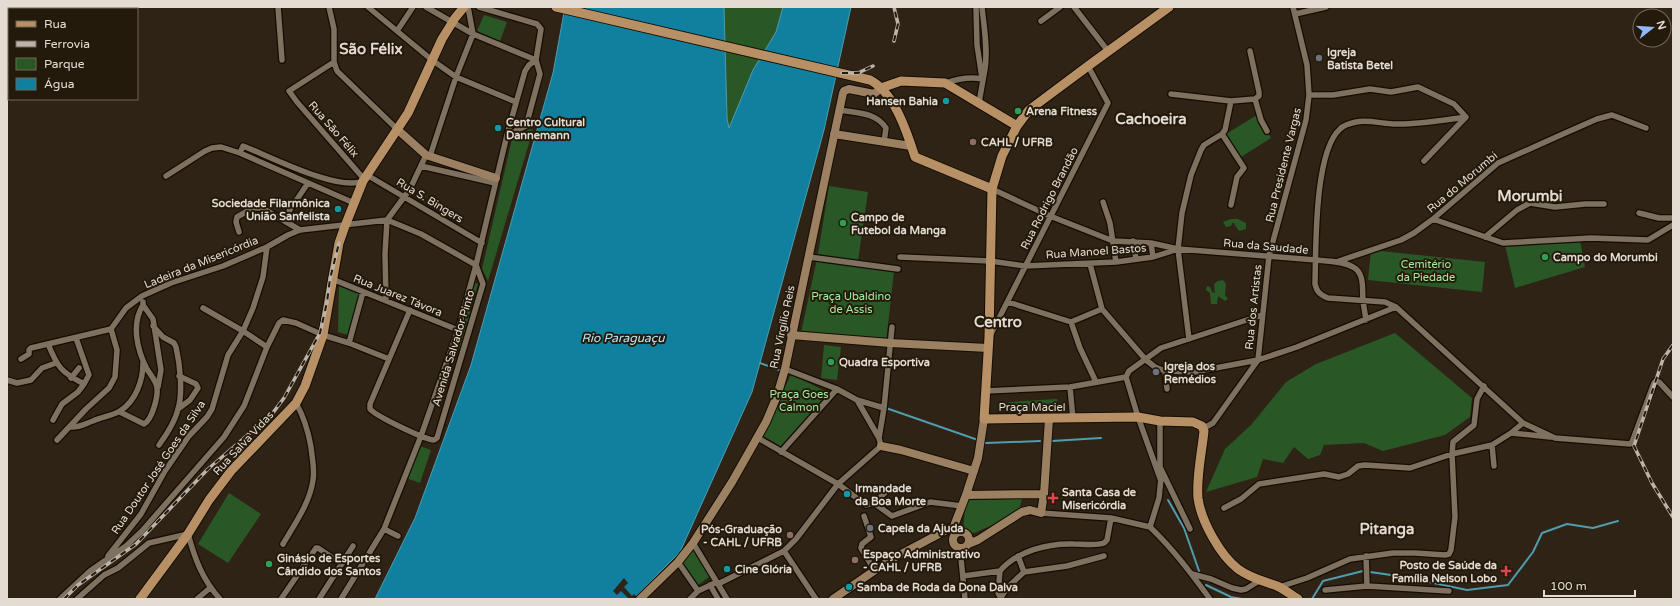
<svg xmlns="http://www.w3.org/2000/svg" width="1680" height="606" font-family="'Varela Round',sans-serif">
<rect width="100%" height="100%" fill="#2e2315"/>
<path fill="#295826" d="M724,7H783L776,32L753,70L729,129L727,118Z
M484,15L507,22L500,41L477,31Z
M1257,115L1271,138L1241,157L1226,134Z
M529,129L533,130L488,281L482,269L512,139Z
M829,186L868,192L858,261L818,254Z
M1231,219H1238L1246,223V229L1239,231L1233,222L1231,226L1226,227L1223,222Z
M1580,240L1585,267L1515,288L1505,245Z
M1371,250L1485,262L1482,292L1368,280Z
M817,259L894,271L886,343L800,337Z
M1223,280L1226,284L1225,295L1228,299L1225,301L1218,296L1217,304H1211L1210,293L1206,290L1207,286L1210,287L1212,292L1215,293L1214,284L1218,281Z
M474,283L478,284L460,349L456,347Z
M339,284L362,292L348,335L338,332Z
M1395,333L1472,398L1470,417L1445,435L1383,451L1364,443L1324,445L1320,455L1308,459L1294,447L1283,463L1263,459L1257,477L1206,492L1225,449L1251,425L1286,382L1316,364Z
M824,345L841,347L837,380L821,378Z
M791,374L829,393L782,447L763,436Z
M1057,399L1058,409L1009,412L1006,407L1009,402Z
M417,445L431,450L420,483L406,478Z
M229,493L261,514L228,563L198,544Z
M1022,499L1018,514L974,533L963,529L966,500Z
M692,541L713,574L698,585L678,557Z"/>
<path fill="#11809f" stroke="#509caf" d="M565,7H724L727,118L729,128L753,70L776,32L783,7H851L824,130L752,392L680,552L633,599H375L415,518L471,365L553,73Z"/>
<path fill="#2e2315" d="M624,578L628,583L624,587L632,596L634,594L637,597L635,599H629L621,591L617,595L613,591Z"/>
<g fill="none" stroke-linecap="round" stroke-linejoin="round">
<path stroke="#509caf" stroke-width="2" d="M760,363L782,371
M886,408L978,440
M1052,441L1101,438
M982,442L986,443L1040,441
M1168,500L1184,528L1199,571
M1206,585L1231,597L1242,599
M1312,599L1323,581L1363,571L1405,577L1467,590L1508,585L1533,552L1542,533L1567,524L1593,528L1618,521"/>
<defs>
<path id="street" d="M278,7L282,60
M329,7L334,29V62L337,71L398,130
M368,7L432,60L456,77L516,102
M426,7L473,34L536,60
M479,7L537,24L541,29L536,60L540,74L526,126L507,135
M976,7L977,45L982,78
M1074,7L1108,51
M1295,14L1326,7
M1041,21L1060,7
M397,31L413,7
M1250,51L1259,92V96L1255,99
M334,62L289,91L297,102L364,179
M945,83C957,79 969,76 982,79
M1171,94L1231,101L1255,99L1261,120L1267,131
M1309,95H1333L1370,89L1391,92L1418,87L1454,104L1466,117L1424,161
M979,103C981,91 983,80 985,69C988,49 984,27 982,7
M840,110C856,113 876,112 886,128L884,142
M1466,117C1444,120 1421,124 1399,124C1385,125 1370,119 1356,122C1351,123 1344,125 1340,129C1314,152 1316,249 1315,284C1317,292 1320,295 1328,298L1385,302L1396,307L1523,423L1555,438L1630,444L1632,442L1654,383L1656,381L1659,382L1673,397
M1222,134L1244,168L1237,177L1231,205
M240,153L243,146C269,156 338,192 363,181
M430,156L456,77L473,34L468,7
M421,166L495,183
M367,175L482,243
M166,176L205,151L212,148L221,147L240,153L354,203
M992,189L1050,216L1113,241L1151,243L1178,249L1316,260C1328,261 1342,261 1353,267C1365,273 1362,290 1363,301C1364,307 1365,314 1366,320
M1103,202L1110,223L1116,262
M1639,213L1659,218H1673
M1433,219L1503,243L1591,238L1648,240L1673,225
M283,220L308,183
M239,232L236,222L237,217L253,208H262L300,230
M1485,237L1517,210L1530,203L1555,207L1585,204H1604
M1133,241L1136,259
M1151,243L1153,257
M809,257L898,269
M900,257L990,261L1025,266L1116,262L1153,257L1178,249
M1336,262L1401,240L1414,233L1433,219L1498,163L1563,134L1597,119L1612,115L1646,128
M1090,264L1102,309L1146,360L1155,367L1165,371L1194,372L1258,360L1297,347L1396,307
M332,279L458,330
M386,300L385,254L387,220L410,189L426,155
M143,302V305L153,319L161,370L158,387
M1008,302L1071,322L1102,309
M203,308L243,331L267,347
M410,310L370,404V409C376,416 423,439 434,440L437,438L483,284L476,265
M1071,322L1080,348L1096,382
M153,326L163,337L174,343L176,347C180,364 183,393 178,409C175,422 167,434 159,445
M991,334L1108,103L1088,66
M1189,339L1178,249L1182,213L1191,175L1201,150L1204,145L1222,134L1225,130L1231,101
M349,343L363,292
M48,344C58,368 61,372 84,384L89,375L76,338
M21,359L29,354V350L31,348L111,329L126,308L142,296L171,283L223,266L267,247L288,235L300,230L387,220L421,234L476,265
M1258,360L1269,256L1306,120L1309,95L1307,65L1293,7
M785,369L837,389L857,400L884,408
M1165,371L1167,389
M1126,377L1138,417L1161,481
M71,378L79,368
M7,380L17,383L31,380L42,368L56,363
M1484,386L1477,399L1474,425L1453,442L1452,454L1492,445L1511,433
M1070,387L1073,419
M985,391L1070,387L1126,377L1129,371L1161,348L1262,315
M857,400L879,438
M178,409L190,400L198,388L196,384L179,376
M120,412L144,424C152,420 158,397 157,388C157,382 150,374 147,369C137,350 131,324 143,305
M53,420L62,404L78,392L84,384
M1160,421V467L1190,529
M1523,423L1511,433L1550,437
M70,427C80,428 84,424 93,421C101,417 112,416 120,411C136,401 143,380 143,363
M1204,428L1213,423L1258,360
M758,438L838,484L866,505L874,503L889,489
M57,440L86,409L109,388L115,377L117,350L111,329
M1492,445L1494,466
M781,452L837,389
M874,503L892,516L930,502L962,506
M1224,508L1241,499L1259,484L1324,474L1339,477L1348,474L1358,466L1365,465L1410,468L1452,454L1455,517L1451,550L1449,554L1445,555L1415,553H1393L1350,559L1307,578L1279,587
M1041,513L1111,518L1150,527
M864,516L871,537L862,544L861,548L875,571
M1150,527C1173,549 1191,573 1210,599
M1150,527L1159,498L1161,478
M384,529L398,536
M693,543L727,599
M283,544C294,525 310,503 313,480C315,469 312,458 311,447C308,430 304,417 296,403
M960,548L965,599
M784,551L816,599
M108,556L141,514L165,471L189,436L207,417L212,409L228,355L243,331L253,308L263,277L267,247
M1018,556L1024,572
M1366,556L1367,586
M678,562L698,591
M1000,571L998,593L1001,598
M1192,574L1211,579L1232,588L1241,590L1246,589L1259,581
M963,576L1000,571C1017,551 1048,543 1074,544C1083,544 1096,546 1104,543L1107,540L1111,518
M718,584L784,551L796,539L838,484L881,446L879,438L884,408L892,327
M710,585L718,599
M1325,590L1367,586L1449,591
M60,599L90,571L126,546L142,531L224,437L244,406L267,347L279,323L283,320L296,323L323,335L349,343L389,359
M77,599L104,575L118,568L149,543L188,534C195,559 202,579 220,599
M197,599L210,588
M281,599L316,548H318L342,564
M319,599L353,546
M341,599L384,529L421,436L458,330L476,265L507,135L525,71L529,65L536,60
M690,599L698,591L717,582
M1000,599L1007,588L1024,572L1067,566L1104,556"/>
<path id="secondary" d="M398,130L426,155L496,178
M834,134L911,146
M791,335L890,343L988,348
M881,446L901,450L974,471
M966,495L1044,494
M954,526L966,495L978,458L984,419
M953 540a8 8 0 1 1 16 0a8 8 0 1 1-16 0Z
M968,544L978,540L1022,512L1030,510L1041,513L1044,494L1049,419
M640,599L678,562L693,543L732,482L766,422L777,396L785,369L843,93L844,91L849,89L874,94L881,88
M833,599L890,560L954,526"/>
<path id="primary" d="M556,7L870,80C894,92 907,132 915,157L992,189
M1169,7L1088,66L1029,110L1017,126L1002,156L992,189L989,337L984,419L1138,417L1160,421L1193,422L1202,426L1204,431C1202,451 1196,478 1198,498C1201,521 1220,555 1238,569C1250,578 1263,581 1277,586C1284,589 1291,595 1298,599
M881,88L901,81L945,83L1017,126
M140,599L188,534L209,500L231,471L296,403L305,386L323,335L339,243L345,226L363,181L408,113L442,39L455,18L464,7"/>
</defs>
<use href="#street" stroke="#160c02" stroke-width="8"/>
<use href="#secondary" stroke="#160c02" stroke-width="10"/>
<use href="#primary" stroke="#160c02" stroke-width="11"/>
<use href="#street" stroke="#7e7160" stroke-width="5.5"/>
<use href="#secondary" stroke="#9b8162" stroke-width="8"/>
<use href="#primary" stroke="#b89065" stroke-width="9"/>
<defs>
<path id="rail" d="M894,41L898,24L894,7
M842,73H858L873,66
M1673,345L1663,359L1634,446L1652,483L1673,517
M64,599L78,585L136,544L207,470L272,414L284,398L320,333L327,302L330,279L339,243"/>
</defs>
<use href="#rail" stroke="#bcb4aa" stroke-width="3.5"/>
<use href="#rail" stroke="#241a0b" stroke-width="2" stroke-dasharray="6" stroke-linecap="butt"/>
</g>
<g fill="#6b7280" stroke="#241a0b" stroke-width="1.5">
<circle cx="1319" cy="58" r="4"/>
<circle cx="1156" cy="372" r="4"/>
<circle cx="870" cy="528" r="4"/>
</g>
<g fill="#0f9aa8" stroke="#241a0b" stroke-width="1.5">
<circle cx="946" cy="101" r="4"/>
<circle cx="498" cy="128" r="4"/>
<circle cx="338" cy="209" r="4"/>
<circle cx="847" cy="494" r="4"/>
<circle cx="727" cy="569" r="4"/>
<circle cx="849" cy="587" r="4"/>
</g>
<g fill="#2e9e5b" stroke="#241a0b" stroke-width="1.5">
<circle cx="1018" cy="111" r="4"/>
<circle cx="843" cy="223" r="4"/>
<circle cx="1545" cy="257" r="4"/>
<circle cx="831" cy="362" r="4"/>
<circle cx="269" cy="564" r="4"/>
</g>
<g fill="#8d6e63" stroke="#241a0b" stroke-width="1.5">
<circle cx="973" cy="142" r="4"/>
<circle cx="790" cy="535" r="4"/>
<circle cx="855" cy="560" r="4"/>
</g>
<g fill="#e0444e" stroke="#241a0b" stroke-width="1.5">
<path d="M1051 492h4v4h4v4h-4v4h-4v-4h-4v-4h4z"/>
<path d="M1504 565h4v4h4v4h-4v4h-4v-4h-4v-4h4z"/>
</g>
<g text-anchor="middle" stroke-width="4" stroke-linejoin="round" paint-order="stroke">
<g font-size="11" font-weight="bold" fill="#e3dcd3" stroke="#241a0b" text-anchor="start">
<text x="1327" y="56">Igreja<tspan x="1327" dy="13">Batista Betel</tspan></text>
<text x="938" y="105" text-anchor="end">Hansen Bahia</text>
<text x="1026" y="115">Arena Fitness</text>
<text x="506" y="126">Centro Cultural<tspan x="506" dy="13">Dannemann</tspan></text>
<text x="981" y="146">CAHL / UFRB</text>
<text x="330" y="207" text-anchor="end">Sociedade Filarmônica<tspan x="330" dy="13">União Sanfelista</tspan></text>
<text x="851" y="221">Campo de<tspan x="851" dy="13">Futebol da Manga</tspan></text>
<text x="1553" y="261">Campo do Morumbi</text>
<text x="839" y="366">Quadra Esportiva</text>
<text x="1164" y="370">Igreja dos<tspan x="1164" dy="13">Remédios</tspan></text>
<text x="855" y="492">Irmandade<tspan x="855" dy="13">da Boa Morte</tspan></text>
<text x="1062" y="496">Santa Casa de<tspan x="1062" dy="13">Misericórdia</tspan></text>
<text x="878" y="532">Capela da Ajuda</text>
<text x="782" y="533" text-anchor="end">Pós-Graduação<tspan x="782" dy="13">- CAHL / UFRB</tspan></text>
<text x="863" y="558">Espaço Administrativo<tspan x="863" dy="13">- CAHL / UFRB</tspan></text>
<text x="277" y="562">Ginásio de Esportes<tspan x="277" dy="13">Cândido dos Santos</tspan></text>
<text x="1497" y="569" text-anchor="end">Posto de Saúde da<tspan x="1497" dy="13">Família Nelson Lobo</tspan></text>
<text x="735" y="573">Cine Glória</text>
<text x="857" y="591">Samba de Roda da Dona Dalva</text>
</g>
<g font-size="11" fill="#e3dcd3" stroke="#241a0b">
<text transform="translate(334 129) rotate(49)" y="4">Rua São Félix</text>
<text transform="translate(1283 165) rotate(-76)" y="4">Rua Presidente Vargas</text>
<text transform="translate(1462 182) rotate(-40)" y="4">Rua do Morumbi</text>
<text transform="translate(1049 198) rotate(-63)" y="4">Rua Rodrigo Brandão</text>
<text transform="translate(430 200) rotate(31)" y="4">Rua S. Bingers</text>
<text transform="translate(1266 246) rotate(5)" y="4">Rua da Saudade</text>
<text transform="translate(1096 251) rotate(-4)" y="4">Rua Manoel Bastos</text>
<text transform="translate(201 262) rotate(-22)" y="4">Ladeira da Misericórdia</text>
<text transform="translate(398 295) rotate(22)" y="4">Rua Juarez Távora</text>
<text transform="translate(1253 307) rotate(-84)" y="4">Rua dos Artistas</text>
<text transform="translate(782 327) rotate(-78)" y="4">Rua Virgílio Reis</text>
<text transform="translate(453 348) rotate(-73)" y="4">Avenida Salvador Pinto</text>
<text x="1032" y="411">Praça Maciel</text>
<text transform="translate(243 443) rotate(-47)" y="4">Rua Salva Vidas</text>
<text transform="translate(158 467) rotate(-56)" y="4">Rua Doutor José Goes da Silva</text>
</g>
<g font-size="11" fill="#a4ed9d" stroke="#241a0b">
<text x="1426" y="268">Cemitério<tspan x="1426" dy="13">da Piedade</tspan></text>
<text x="851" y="300">Praça Ubaldino<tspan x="851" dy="13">de Assis</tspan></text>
<text x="799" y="398">Praça Goes<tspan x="799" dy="13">Calmon</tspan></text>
</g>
<g font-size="12" font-style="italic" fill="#bae7f8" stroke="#241a0b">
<text x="623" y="342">Rio Paraguaçu</text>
</g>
<g font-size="15" font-weight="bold" fill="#e3dcd3" stroke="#241a0b">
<text x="371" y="54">São Félix</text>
<text x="1151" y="124">Cachoeira</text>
<text x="1530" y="201">Morumbi</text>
<text x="998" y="327">Centro</text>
<text x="1387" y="534">Pitanga</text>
</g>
</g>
<rect width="1680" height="606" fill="none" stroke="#e3dcd3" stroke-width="16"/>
<rect x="8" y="8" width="130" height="92" fill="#241a0b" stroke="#70685b"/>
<rect x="16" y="21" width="20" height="6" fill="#b89065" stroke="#70685b"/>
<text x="44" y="28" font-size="12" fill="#e3dcd3">Rua</text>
<rect x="16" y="41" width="20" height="6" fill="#bcb4aa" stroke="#70685b"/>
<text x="44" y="48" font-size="12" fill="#e3dcd3">Ferrovia</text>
<rect x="16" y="58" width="20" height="12" fill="#295826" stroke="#70685b"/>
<text x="44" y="68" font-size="12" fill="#e3dcd3">Parque</text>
<rect x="16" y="78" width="20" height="12" fill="#11809f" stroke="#70685b"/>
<text x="44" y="88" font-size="12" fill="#e3dcd3">Água</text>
<g transform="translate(1652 28) rotate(73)"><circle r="19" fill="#241a0b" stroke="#70685b"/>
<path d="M0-3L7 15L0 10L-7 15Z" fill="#92b7fd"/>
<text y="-6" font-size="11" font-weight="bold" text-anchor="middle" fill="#e3dcd3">N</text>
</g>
<path d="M1544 590v6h91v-6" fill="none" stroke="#e3dcd3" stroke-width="2"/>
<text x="1550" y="590" font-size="12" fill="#e3dcd3" stroke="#241a0b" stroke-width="3" paint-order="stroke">100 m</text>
</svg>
